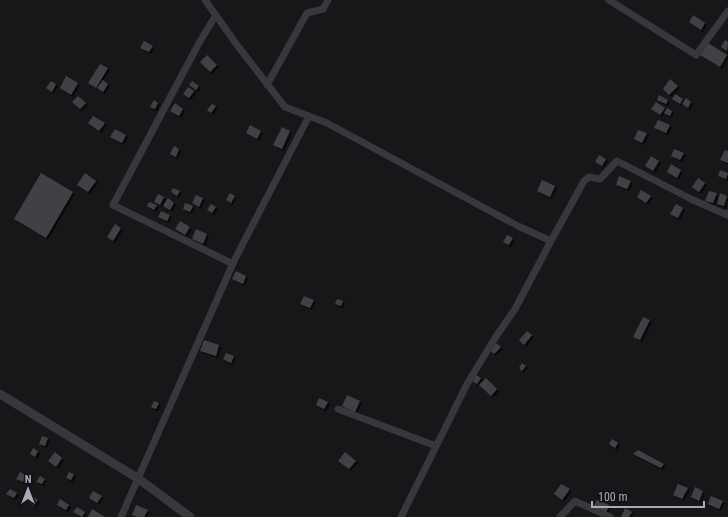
<svg xmlns="http://www.w3.org/2000/svg" width="728" height="517" font-family="'Roboto Condensed',sans-serif">
<defs>
<filter id="shadow"><feDropShadow dx="2" dy="2" stdDeviation="0" flood-color="#0009"/></filter>
</defs>
<rect width="100%" height="100%" fill="#171618"/>
<path fill="#414045" filter="url(#shadow)" d="M693,15L705,23L701,30L689,22Z
M725,40L728,42L727,51L721,47Z
M144,41L153,46L149,52L140,48Z
M708,43L727,55L720,67L700,55Z
M207,55L217,65L210,72L200,62Z
M100,64L108,68L96,88L88,83Z
M66,76L78,83L71,95L60,88Z
M670,79L678,86L669,95L663,89Z
M103,80L108,84L103,92L97,88Z
M51,81L56,84L52,92L46,88Z
M192,81L199,86L196,90L189,85Z
M188,87L194,91L189,98L183,94Z
M675,94L683,99L680,104L672,99Z
M659,95L668,100L666,104L657,100Z
M78,96L86,103L80,109L72,102Z
M686,98L691,102L688,108L682,104Z
M154,100L158,103L155,109L150,107Z
M656,102L665,108L660,115L651,109Z
M175,103L183,109L179,116L170,111Z
M212,104L216,106L211,113L207,110Z
M667,108L672,111L670,116L664,113Z
M93,116L105,123L99,131L88,123Z
M658,120L670,125L666,133L654,128Z
M250,125L261,131L257,139L246,133Z
M282,127L290,131L282,149L273,145Z
M115,129L126,135L122,143L110,137Z
M638,130L647,133L642,143L634,139Z
M174,146L179,149L176,157L170,154Z
M674,149L684,153L680,160L671,156Z
M725,150L728,151V163L720,160Z
M599,155L606,159L602,166L595,162Z
M651,156L659,161L653,171L645,166Z
M671,164L681,170L677,178L667,172Z
M720,170L728,173L726,179L718,176Z
M41,173L73,192L46,238L14,219Z
M85,173L96,181L88,192L77,185Z
M619,176L631,181L627,189L616,185Z
M698,178L705,183L699,192L692,187Z
M542,180L555,186L550,197L537,191Z
M173,188L180,191L177,196L171,192Z
M641,190L651,196L646,203L637,197Z
M709,191L717,193L713,203L705,201Z
M230,193L235,196L231,203L226,200Z
M720,193L727,196L724,206L717,204Z
M158,194L164,197L160,205L154,202Z
M196,195L203,198L199,207L192,203Z
M168,198L174,203L170,210L163,206Z
M149,202L157,205L154,210L147,206Z
M185,203L193,206L190,212L183,209Z
M211,204L216,207L212,213L207,210Z
M676,204L683,208L678,218L670,214Z
M161,211L170,215L167,221L158,217Z
M180,221L190,227L185,235L175,229Z
M115,224L121,228L113,241L107,237Z
M196,229L207,234L203,244L192,239Z
M507,235L513,238L509,245L503,242Z
M236,271L246,276L243,284L232,279Z
M304,296L314,300L310,308L300,304Z
M337,299L343,301L341,306L335,304Z
M643,317L650,320L640,340L633,337Z
M527,331L532,335L524,345L519,340Z
M204,340L219,345L216,356L200,351Z
M496,343L501,347L494,354L490,350Z
M226,353L234,356L231,363L223,359Z
M522,363L526,366L522,371L519,368Z
M476,375L481,378L477,384L472,381Z
M486,378L497,389L491,396L479,385Z
M347,395L360,401L355,412L342,406Z
M319,398L328,402L324,409L316,405Z
M154,401L159,403L156,409L151,407Z
M42,436L48,438L45,446L39,444Z
M612,439L618,443L615,448L609,444Z
M33,448L38,451L35,457L30,454Z
M638,450L664,464L661,468L633,454Z
M55,452L62,458L56,467L48,461Z
M345,452L356,461L349,469L338,461Z
M20,472L26,475L23,482L16,479Z
M69,472L74,474L71,480L66,478Z
M40,476L45,479L42,484L36,482Z
M561,484L570,489L562,500L554,494Z
M678,484L688,488L682,499L673,495Z
M695,487L703,491L699,501L691,497Z
M10,489L17,493L14,498L6,494Z
M93,491L102,496L97,503L89,498Z
M31,495L38,500L34,506L27,500Z
M711,496L723,501L719,509L708,504Z
M60,499L69,505L66,510L57,505Z
M597,500L609,505L606,513L593,507Z
M136,505L148,510L144,517H137L132,515Z
M77,507L85,512L82,517L73,512Z
M625,508L632,512L629,517H621Z
M92,509L105,517H88Z"/>
<g fill="none" stroke-linecap="round" stroke-linejoin="round">
<path stroke="#38373d" stroke-width="7" d="M205,0L237,45L285,107L327,123L518,226L551,241L584,181L589,177L600,179L617,161L691,199L727,215L728,213
M609,0L696,55L728,11
M216,15L199,43L113,205L233,264
M267,85L307,13L323,9L328,0
M338,409L436,446
M121,517L234,261L309,116
M401,517L467,384L495,338L515,309L551,241
M560,517L575,501L610,517"/>
<path stroke="#38373d" stroke-width="9" d="M0,394L139,479L190,517"/>
</g>
<g transform="translate(28 489)" stroke="#121113" stroke-width="3" paint-order="stroke">
<path d="M0-3L7 15L0 10L-7 15Z" fill="#a9a9b7"/>
<text y="-6" font-size="11" font-weight="bold" text-anchor="middle" fill="#a9a9b7">N</text>
</g>
<path d="M592 501v6h112v-6" fill="none" stroke="#a9a9b7" stroke-width="2"/>
<text x="598" y="501" font-size="12" fill="#a9a9b7" stroke="#121113" stroke-width="3" paint-order="stroke">100 m</text>
</svg>
